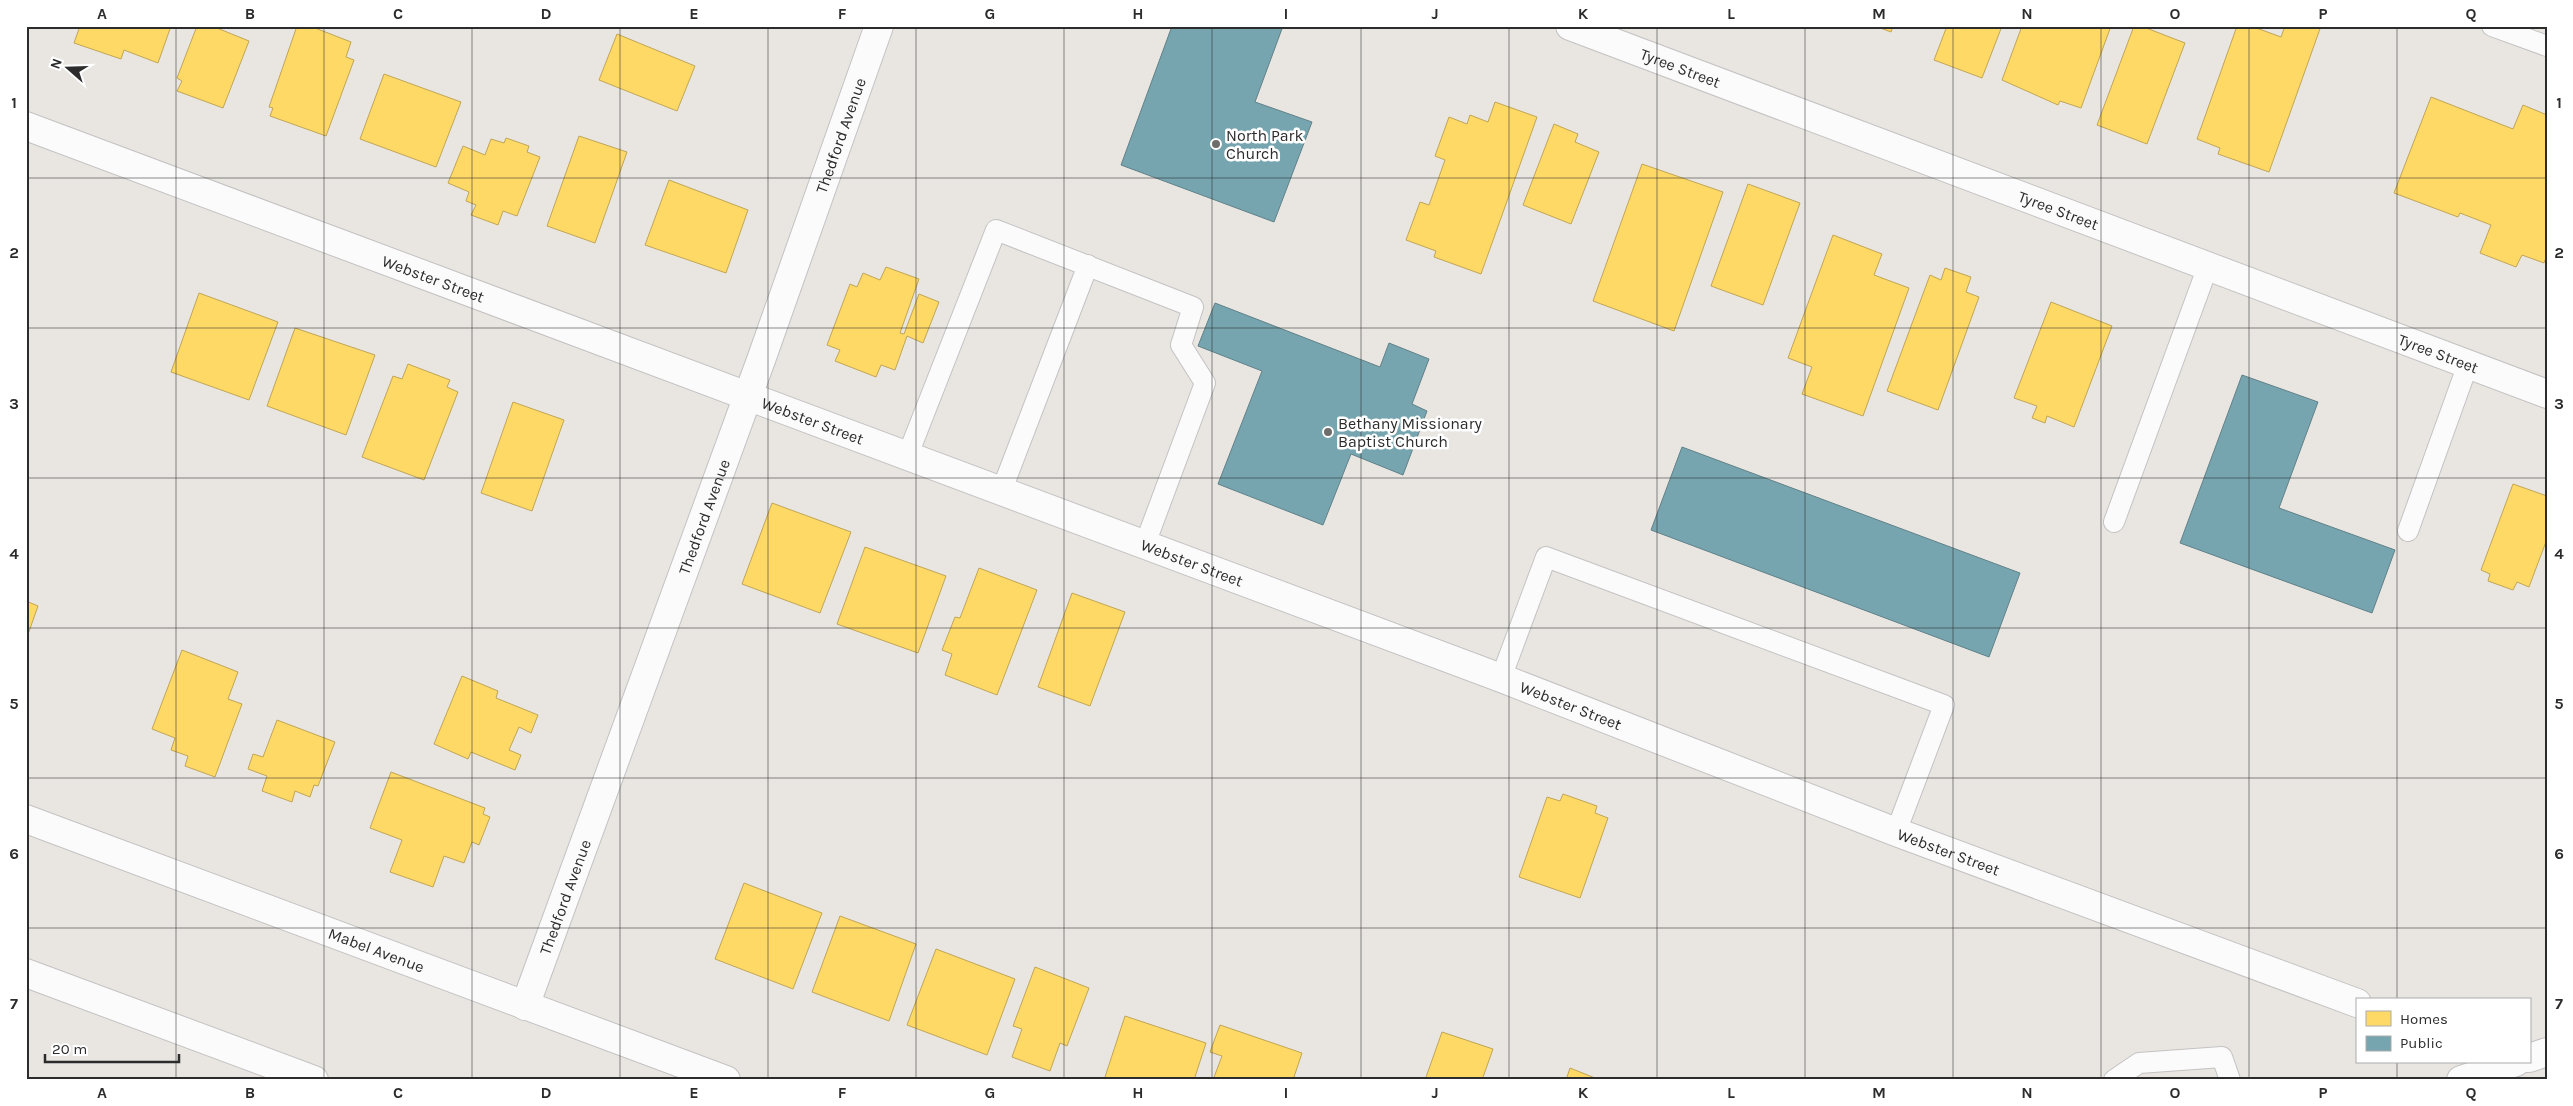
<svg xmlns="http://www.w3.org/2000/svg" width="2573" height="1106" font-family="Karla,sans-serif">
<rect width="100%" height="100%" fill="#e9e6e2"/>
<path fill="#ffd966" stroke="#c0a555" d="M80,26H171L158,63L124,50L121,59L74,43Z
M197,26H212L249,41L223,108L177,91L182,81L177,78Z
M297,26H310L351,42L346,57L354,60L326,136L270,116L273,108L269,107Z
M1875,26H1893L1891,32Z
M1947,26H2002L1982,78L1934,60Z
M2022,26H2111L2081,108L2060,101L2058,105L2002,80Z
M2134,26H2141L2185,43L2147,144L2097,125Z
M2237,26H2251L2281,37L2285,26H2321L2269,172L2218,154L2220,148L2197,139Z
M617,34L695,66L677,111L599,80Z
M384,74L461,102L436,167L360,139Z
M2431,97L2513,129L2523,105L2547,115V255L2544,263L2522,255L2516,267L2480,253L2491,225L2460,213L2458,217L2394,193Z
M1495,102L1537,117L1481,274L1434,257L1436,251L1406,240L1420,202L1429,205L1445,160L1435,156L1449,117L1467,124L1470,115L1488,122Z
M1554,124L1578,134L1575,142L1599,152L1571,224L1523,205Z
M579,136L627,152L595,243L547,226Z
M506,138L529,146L527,152L540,157L517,216L503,211L498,225L471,215L476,205L466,201L469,192L448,183L463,146L485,155L491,139L504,143Z
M1642,164L1723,192L1674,331L1593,301Z
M669,180L748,210L726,273L645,245Z
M1748,184L1800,203L1763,305L1711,286Z
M1833,235L1882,254L1874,275L1909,288L1863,416L1802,394L1812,367L1788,358Z
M886,267L919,279L900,333L904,334L919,294L939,302L923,343L907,336L895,370L881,365L876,377L835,361L840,350L827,345L850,284L857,287L863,273L880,280Z
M1945,268L1971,277L1966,292L1979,297L1938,410L1887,391L1930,275L1941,280Z
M199,293L278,322L249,400L171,372Z
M2051,302L2112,326L2074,427L2047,416L2045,423L2032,418L2037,406L2014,398Z
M295,328L375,355L346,435L267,406Z
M408,364L450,380L447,387L458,392L424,480L362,457L393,376L402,379Z
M513,402L564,420L532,511L481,493Z
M2513,484L2547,496V539L2529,587L2517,582L2513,590L2488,581L2490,574L2481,570Z
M772,503L851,532L820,613L742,584Z
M865,547L946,576L918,653L837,624Z
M979,568L1037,590L997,695L945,675L952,654L942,650L955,617L960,618Z
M1072,593L1125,612L1090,706L1038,687Z
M26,601L38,606L26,640Z
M182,650L238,672L228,699L242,704L215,777L185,766L188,756L171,750L175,738L152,729Z
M462,676L498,691L496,698L538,715L531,733L519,727L509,750L521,755L515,770L471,752L468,759L434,744Z
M277,720L335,742L318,786L314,785L310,797L295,791L292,802L262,791L267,776L248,769L253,754L263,757Z
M391,772L485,808L483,814L490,817L479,845L472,842L464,863L444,856L433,887L390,872L402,840L370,828Z
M1563,794L1597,806L1595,813L1608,818L1580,898L1519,877L1547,797L1560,801Z
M744,883L822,913L793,989L715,959Z
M840,916L916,944L889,1021L812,992Z
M936,949L1015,979L987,1055L907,1025Z
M1035,967L1089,988L1067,1046L1060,1043L1050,1071L1012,1057L1022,1029L1013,1026Z
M1125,1016L1206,1043L1194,1080H1104Z
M1220,1025L1302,1053L1294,1077L1304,1080H1213L1222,1056L1210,1052Z
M1442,1032L1493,1049L1482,1080H1425Z
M1570,1068L1600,1080H1566Z"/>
<path fill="#76a5af" stroke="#608188" d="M1172,26H1283L1255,102L1312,122L1274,222L1121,165Z
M1215,303L1380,367L1389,343L1429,359L1412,404L1427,411L1403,475L1351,454L1323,525L1218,484L1262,371L1198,346Z
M2242,375L2318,402L2279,508L2395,550L2372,613L2180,543Z
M1682,447L2020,573L1989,657L1651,530Z"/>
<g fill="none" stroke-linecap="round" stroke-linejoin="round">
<defs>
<path id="lane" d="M2492,26L2547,46
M907,457L996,230L1193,307L1181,345L1205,383L1145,544
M1001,492L1088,265
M2114,522L2208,266
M2408,531L2468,364
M1501,678L1546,557L1944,705L1896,832
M2114,1080L2139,1063L2222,1057L2230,1080"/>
<g id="street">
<path id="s1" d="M1570,26L2547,394"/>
<path id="s2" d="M26,126L1501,678L1896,832L2357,1003"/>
<path id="s3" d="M26,819L726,1080"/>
<path id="s4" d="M525,1006L761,360L879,26"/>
</g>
<path id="secondary" d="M26,973L314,1080
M2529,1058L2547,1052
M2461,1080L2516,1062"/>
</defs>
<use href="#lane" stroke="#c4c2c2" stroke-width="22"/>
<use href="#street" stroke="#c4c2c2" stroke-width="30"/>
<use href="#secondary" stroke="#c4c2c2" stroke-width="30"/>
<use href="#lane" stroke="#fcfbfb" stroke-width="20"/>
<use href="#street" stroke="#fcfbfb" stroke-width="28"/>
<use href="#secondary" stroke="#fcfbfb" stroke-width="28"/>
</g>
<path fill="none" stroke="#2c2c2c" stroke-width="1" stroke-opacity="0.55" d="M176,26V1080M324,26V1080M472,26V1080M620,26V1080M768,26V1080M916,26V1080M1064,26V1080M1212,26V1080M1361,26V1080M1509,26V1080M1657,26V1080M1805,26V1080M1953,26V1080M2101,26V1080M2249,26V1080M2397,26V1000M26,178H2547M26,328H2547M26,478H2547M26,628H2547M26,778H2547M26,928H2547M2397,1062V1080"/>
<g fill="#6e6d6c" stroke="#fff" stroke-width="2">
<circle cx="1216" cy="144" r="5"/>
<circle cx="1328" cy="432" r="5"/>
</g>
<g text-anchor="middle" stroke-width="5" stroke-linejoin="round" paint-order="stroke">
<g font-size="16" fill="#2c2c2c" stroke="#fff">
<text dy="6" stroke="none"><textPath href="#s1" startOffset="118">Tyree Street</textPath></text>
<text dy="6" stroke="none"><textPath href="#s4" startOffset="926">Thedford Avenue</textPath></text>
<text dy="6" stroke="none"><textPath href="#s1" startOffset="522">Tyree Street</textPath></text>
<text dy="6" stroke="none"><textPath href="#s2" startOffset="435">Webster Street</textPath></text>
<text dy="6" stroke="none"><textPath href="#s1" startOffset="928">Tyree Street</textPath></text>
<text dy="6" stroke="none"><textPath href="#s2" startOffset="840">Webster Street</textPath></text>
<text dy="6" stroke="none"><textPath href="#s4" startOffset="521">Thedford Avenue</textPath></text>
<text dy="6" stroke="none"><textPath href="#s2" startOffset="1245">Webster Street</textPath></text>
<text dy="6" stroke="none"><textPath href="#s2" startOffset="1650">Webster Street</textPath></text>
<text dy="6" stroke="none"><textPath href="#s2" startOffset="2055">Webster Street</textPath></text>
<text dy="6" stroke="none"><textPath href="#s4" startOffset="116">Thedford Avenue</textPath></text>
<text dy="6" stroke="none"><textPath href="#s3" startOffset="374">Mabel Avenue</textPath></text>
</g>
<g font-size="16" fill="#2c2c2c" stroke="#fff" text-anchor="start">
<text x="1226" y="141">North Park<tspan x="1226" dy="18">Church</tspan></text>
<text x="1338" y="429">Bethany Missionary<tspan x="1338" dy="18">Baptist Church</tspan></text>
</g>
</g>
<rect width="2573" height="1106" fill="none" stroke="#ffffff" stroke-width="55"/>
<rect x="2356" y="998" width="175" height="65" fill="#ffffff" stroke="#ababab"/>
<rect x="2366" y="1011" width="25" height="15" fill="#ffd966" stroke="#ababab"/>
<text x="2400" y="1024" font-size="15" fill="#2c2c2c">Homes</text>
<rect x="2366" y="1036" width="25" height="15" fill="#76a5af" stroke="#ababab"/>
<text x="2400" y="1048" font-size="15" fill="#2c2c2c">Public</text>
<g transform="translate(68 68) rotate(290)" stroke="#ffffff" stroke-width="4" paint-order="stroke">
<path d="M0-4L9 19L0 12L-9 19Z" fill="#2c2c2c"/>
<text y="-8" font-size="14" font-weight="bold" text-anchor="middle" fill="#2c2c2c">N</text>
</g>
<path d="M45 1054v8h134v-8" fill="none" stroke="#2c2c2c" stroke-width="2.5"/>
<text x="52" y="1054" font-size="15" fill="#2c2c2c" stroke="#ffffff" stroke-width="4" paint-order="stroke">20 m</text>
<rect x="28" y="28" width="2518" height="1050" fill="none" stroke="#2c2c2c" stroke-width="2"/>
<g font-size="16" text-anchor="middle" font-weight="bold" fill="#2c2c2c">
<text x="102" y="19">A</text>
<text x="250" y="19">B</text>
<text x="398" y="19">C</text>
<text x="546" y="19">D</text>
<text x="694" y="19">E</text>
<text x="842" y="19">F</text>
<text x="990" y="19">G</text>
<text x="1138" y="19">H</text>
<text x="1286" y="19">I</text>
<text x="1435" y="19">J</text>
<text x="1583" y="19">K</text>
<text x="1731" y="19">L</text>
<text x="1879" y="19">M</text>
<text x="2027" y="19">N</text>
<text x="2175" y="19">O</text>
<text x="2323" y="19">P</text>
<text x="2471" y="19">Q</text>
<text x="14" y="108">1</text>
<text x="2559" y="108">1</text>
<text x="14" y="258">2</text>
<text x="2559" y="258">2</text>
<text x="14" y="409">3</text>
<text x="2559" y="409">3</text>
<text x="14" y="559">4</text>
<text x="2559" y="559">4</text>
<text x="14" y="709">5</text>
<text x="2559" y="709">5</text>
<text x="14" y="859">6</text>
<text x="2559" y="859">6</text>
<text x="14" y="1009">7</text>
<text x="2559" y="1009">7</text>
<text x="102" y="1098">A</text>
<text x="250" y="1098">B</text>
<text x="398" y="1098">C</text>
<text x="546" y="1098">D</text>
<text x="694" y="1098">E</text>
<text x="842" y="1098">F</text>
<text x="990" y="1098">G</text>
<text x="1138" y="1098">H</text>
<text x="1286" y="1098">I</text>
<text x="1435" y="1098">J</text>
<text x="1583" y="1098">K</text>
<text x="1731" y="1098">L</text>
<text x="1879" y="1098">M</text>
<text x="2027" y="1098">N</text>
<text x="2175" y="1098">O</text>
<text x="2323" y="1098">P</text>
<text x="2471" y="1098">Q</text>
</g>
</svg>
